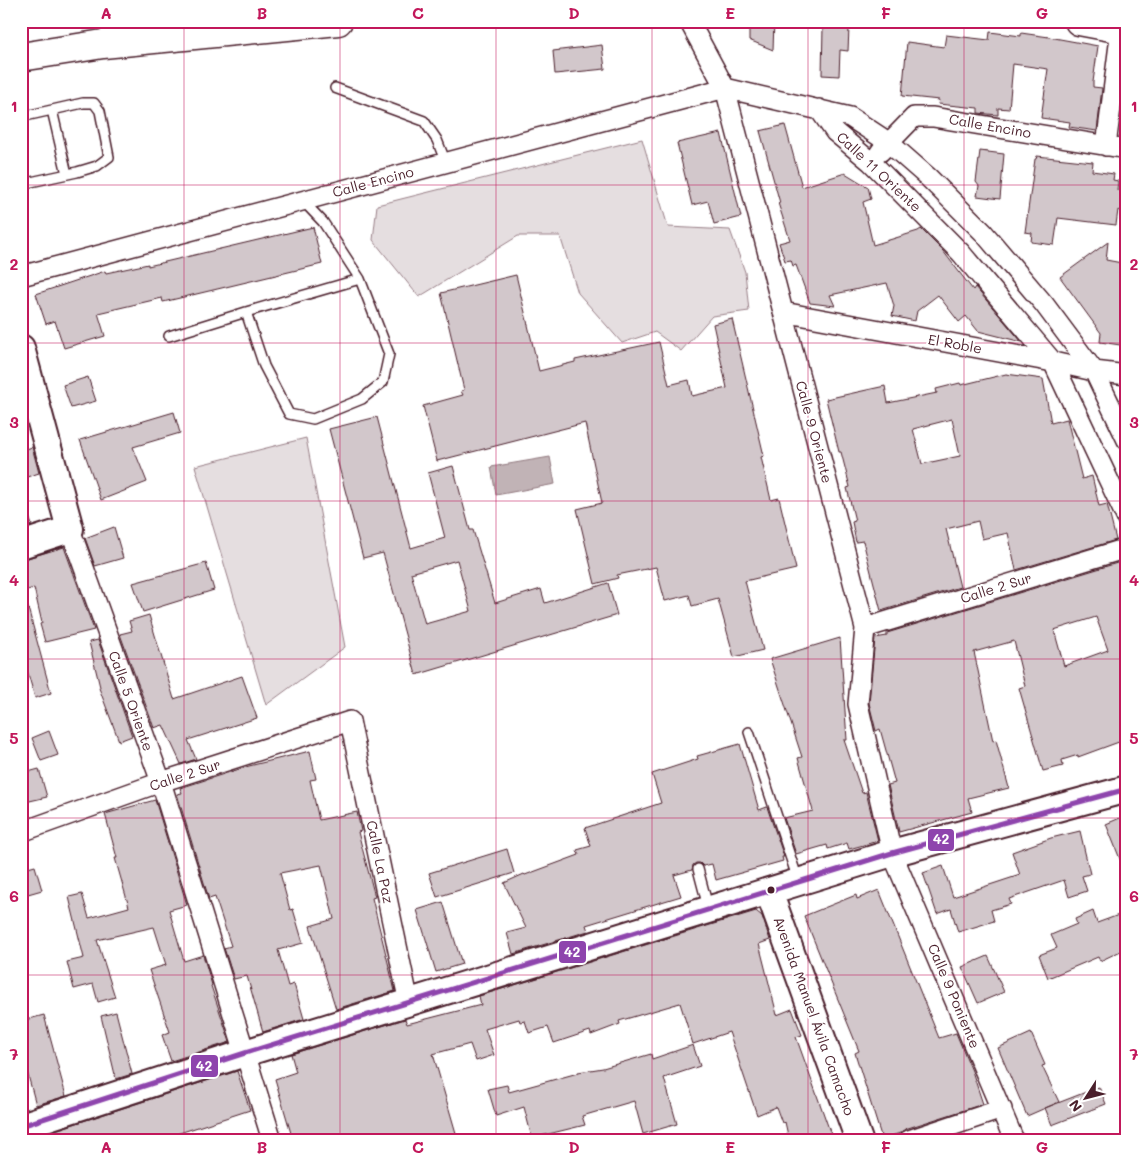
<svg xmlns="http://www.w3.org/2000/svg" width="1148" height="1161" font-family="Mali,sans-serif">
<rect width="100%" height="100%" fill="#fff"/>
<filter id="ink" filterUnits="userSpaceOnUse"><feTurbulence type="fractalNoise" baseFrequency=".02" numOctaves="2"/><feDisplacementMap in="SourceGraphic" scale="10" xChannelSelector="R" yChannelSelector="G"/><feConvolveMatrix kernelMatrix="1 2 1 2 8 2 1 2 1" color-interpolation-filters="sRGB"/></filter>
<g filter="url(#ink)">
<path fill="#e5dee0" stroke="#987e86" d="M642,139L668,227L730,230L745,272L749,311L712,316L681,351L655,332L622,343L578,293L560,236H518L419,297L373,240L377,205Z
M306,438L345,647L266,705L195,466Z"/>
<path fill="#c1b3b6" stroke="#91787e" d="M550,457L555,484L496,495L491,467Z"/>
<path fill="#d2c7cb" stroke="#4a1f2b" fill-rule="evenodd" d="M749,21H774L773,50L749,40Z
M823,27L849,28L848,51L840,50L839,76L822,75Z
M990,32L1021,36V33L1049,37L1098,46L1093,82V87L1102,88L1097,131L1069,127L1070,122L1041,118L1048,69L1013,64L1009,109L998,108V115L978,113V108L938,104L939,100L902,96L907,42L944,47L946,35L989,40Z
M602,45L605,69L555,74L553,51Z
M1124,91H1127V129L1120,128Z
M785,125L802,187L845,173L868,187L871,199L863,202L873,245L918,231L921,229L943,251L973,290L975,287L1022,342L978,331L966,316L959,322L938,295L917,311L915,321L892,316L894,306L887,283L830,295L835,306L810,303L796,265L793,266L791,260L785,261L779,243L790,240L778,203H780L760,131Z
M721,133L741,217L714,224L708,201L692,205L677,143Z
M980,151L1004,154L1000,199L977,196L979,186L976,182Z
M1037,156L1093,162L1092,171L1114,174L1113,180L1118,181L1117,190L1127,191V212L1118,210L1116,225L1058,218L1054,245L1031,242L1032,233L1025,232L1035,159H1036Z
M313,227L322,264L163,302L162,298L98,313L105,336L64,348L55,321L46,324L36,294L105,271L106,273L148,264V266Z
M1108,242L1106,260L1127,264V346L1100,342L1101,333L1060,277Z
M516,275L539,371L575,362V360L659,342L669,385L689,380L692,396L727,388L713,324L732,319L764,456L761,457L771,500L779,498L796,569L745,581L763,650L734,657L718,599L692,606L689,595L665,601L656,567L617,575L618,578L595,584L577,509L602,503L585,423L437,461L423,406L463,395L461,391L464,390L441,293Z
M1006,374L1043,379L1051,423L1067,419L1082,479L1092,476L1099,506L1107,504L1116,540L1016,570L1008,533L982,539L978,521L946,529L960,587L881,611L863,541L856,542L852,522L855,521L847,488L850,487L841,452H839L826,399L885,386L888,403L937,393L936,389L960,383L961,385ZM952,419L960,456L922,464L913,429Z
M88,377L96,401L71,408L63,385Z
M174,412L180,433L133,447L147,482L101,500L80,440Z
M377,417L411,548L445,538L428,473L453,466L470,530H473L495,603L541,589L545,603L608,583L617,615L416,675L383,553L363,558L329,429ZM457,560L471,611L425,624L411,573Z
M32,447L39,473L21,479V451Z
M23,500L32,525L21,529V501Z
M114,527L123,558L95,566L85,538Z
M64,547L94,630L45,642L40,624L42,623L34,588L21,592V560Z
M1127,560V739L1078,757V755L1062,760L1063,766L1043,771L1019,688L1025,686L1014,641L974,652L993,741L996,740L1009,788L968,798L972,812L899,832L888,785L895,783L880,729L876,731L869,703L875,638L887,636V633ZM1096,617L1108,650L1064,666L1054,630Z
M206,563L214,590L143,612L133,583Z
M21,604H27L51,693L35,698L21,649Z
M149,615L174,699L242,676L257,718L188,740L196,759L181,764L163,725L154,728L120,634L132,631L129,621Z
M840,638L847,740H844L862,793L866,792L878,841L849,849L847,843L828,849L827,845L796,854L784,818L813,811L798,758L802,757L770,659Z
M98,640L132,736L119,741L99,688L100,687L89,642Z
M49,731L58,755L41,761L32,738Z
M740,744L759,810L767,807L784,857H782L783,861L716,880L712,864L703,866L700,863H696L693,865L692,870L674,875L681,896L586,925L588,931L513,954L507,933L526,928L504,883L524,874L525,875L579,855L577,850L591,846L585,828L661,803L652,774L698,759L697,756Z
M310,751L316,779L310,780L319,820L357,812L361,831L358,832L375,897L372,898L395,991L336,1009L310,926L334,919L321,865L280,873L290,910L293,909L303,943L278,950L288,986L294,984L304,1019L263,1032L247,976L234,979L224,948L231,946L215,897L209,899L177,794L182,793L180,788L249,766Z
M39,769L47,797L21,803V774Z
M155,800L187,905L169,910L184,961L203,955L212,985L211,986L230,1042L171,1061L162,1035L170,1032L149,970L166,965L154,927L97,940L115,997L98,1002L93,984L74,989L67,962L84,958L69,897L82,894L89,918L129,907L115,858H117L105,814Z
M1127,815V874H1126L1106,824Z
M1080,831L1090,874L1082,876L1087,891L1069,897L1064,880L1009,899L1011,904L991,910L994,921L958,932L951,909L937,914L923,873L943,866L953,897L1020,875L1012,852L1051,838Z
M507,849L514,873L437,897L429,873Z
M35,866L42,890L21,896V870Z
M879,890L939,1038L956,1033L972,1071L983,1104L905,1129L900,1133L882,1139L855,1053L859,1051L804,916L856,895L857,899Z
M443,902L462,964L436,972L417,910Z
M756,911L762,916L770,940L759,944L777,1015L792,1009L802,1035L796,1037L833,1140H789L785,1122L782,1123L776,1107L757,1115L729,1032L693,1044L680,1003L619,1021L620,1024L591,1035L590,1031L554,1043L548,1027L529,1033L525,1021L520,1022L519,1019L485,1029L494,1055L476,1061L470,1044L433,1054L458,1140H293L275,1079L296,1072L291,1054L405,1019L407,1024L481,1005L479,996Z
M1093,911L1097,923L1127,912V948L1100,961L1098,957L1048,978L1039,955L1057,948L1051,935L1077,924L1075,919Z
M988,956L1004,992L978,1003L962,967Z
M116,1012L132,1074L116,1079L101,1016Z
M44,1015L66,1096L36,1105L21,1049V1021Z
M1031,1033L1045,1065L1042,1066L1059,1102L1027,1116L998,1048Z
M693,1045L700,1066L664,1078L677,1124L643,1134L634,1101L582,1116L585,1125L532,1138L524,1107L496,1116L488,1089L507,1085L509,1092L578,1073V1072L603,1068L651,1054L652,1059Z
M237,1071L250,1110L158,1140H45L43,1134Z
M1099,1087L1106,1104L1052,1125L1045,1108Z"/>
<g fill="none" stroke-linecap="round" stroke-linejoin="round">
<defs>
<path id="service" d="M335,88L424,121L437,140L446,163
M52,110L67,174
M21,117L83,103H94L100,111L109,157L97,166L77,172L26,183L21,179
M246,312L360,279
M169,336L246,312L264,366L289,414L313,419L362,399L383,382L389,354L360,279L323,222L303,201
M749,732L798,880
M698,869L708,907"/>
<path id="minor" d="M689,21L725,88L865,628L858,704L892,853L1014,1140
M819,109L835,132L871,162L961,253L1053,362L1127,519
M1106,146L1121,29
M880,152L914,117H933L1127,149
M21,276L725,88L850,117L888,142L929,178L983,232L1044,304L1094,371L1127,440
M783,312L1053,362L1094,371L1127,375
M70,529L161,782L272,1140
M865,628L1127,548
M21,832L161,782L350,721L409,1003
M909,1140L1002,1109"/>
<path id="secondary" d="M21,348L70,529L21,545
M769,892L859,1140
M21,1126L245,1053L892,853L1127,789"/>
<path id="primary" d="M1079,21L1127,30
M21,57L103,44L338,21"/>
</defs>
<use href="#service" stroke="#4a1f2b" stroke-width="12"/>
<use href="#minor" stroke="#4a1f2b" stroke-width="22"/>
<use href="#secondary" stroke="#4a1f2b" stroke-width="30"/>
<use href="#primary" stroke="#4a1f2b" stroke-width="31"/>
<use href="#service" stroke="#fff" stroke-width="9"/>
<use href="#minor" stroke="#fff" stroke-width="19"/>
<use href="#secondary" stroke="#fff" stroke-width="26"/>
<use href="#primary" stroke="#fff" stroke-width="28"/>
<defs>
<path id="bus-1" d="M21,1126L245,1053L892,853L1127,789"/>
</defs>
<use href="#bus-1" stroke="#fff" stroke-width="9"/>
<use href="#bus-1" stroke="#8e44ad" stroke-width="5"/>
</g>
</g>
<path fill="none" stroke="#c2185b" stroke-width="1" stroke-opacity="0.55" d="M184,21V1140M340,21V1140M496,21V1140M652,21V1140M808,21V1140M964,21V1140M21,185H1127M21,343H1127M21,501H1127M21,659H1127M21,818H1127M21,975H1127"/>
<circle fill="#4a1f2b" stroke="#fff" stroke-width="2" cx="771" cy="890" r="4.5"/>
<g text-anchor="middle" stroke-width="4" stroke-linejoin="round" paint-order="stroke">
<g font-size="14" fill="#4a1f2b" stroke="#fff">
<text transform="translate(990 126) rotate(10)" y="5">Calle Encino</text>
<text transform="translate(879 172) rotate(43)" y="5">Calle 11 Oriente</text>
<text transform="translate(373 182) rotate(-15)" y="5">Calle Encino</text>
<text transform="translate(955 344) rotate(10)" y="5">El Roble</text>
<text transform="translate(814 432) rotate(75)" y="5">Calle 9 Oriente</text>
<text transform="translate(996 588) rotate(-17)" y="5">Calle 2 Sur</text>
<text transform="translate(131 701) rotate(70)" y="5">Calle 5 Oriente</text>
<text transform="translate(185 775) rotate(-18)" y="5">Calle 2 Sur</text>
<text transform="translate(380 862) rotate(78)" y="5">Calle La Paz</text>
<text transform="translate(954 996) rotate(67)" y="5">Calle 9 Poniente</text>
<text transform="translate(814 1016) rotate(70)" y="5">Avenida Manuel Ávila Camacho</text>
</g>
</g>
<g stroke="#fff" stroke-width="2">
<rect x="927" y="828" width="28" height="24" rx="5" fill="#8e44ad"/>
<rect x="558" y="940" width="29" height="24" rx="5" fill="#8e44ad"/>
<rect x="190" y="1054" width="29" height="24" rx="5" fill="#8e44ad"/>
</g>
<g font-size="14" text-anchor="middle" font-weight="bold" fill="#fff">
<text x="941" y="844">42</text>
<text x="572" y="957">42</text>
<text x="204" y="1071">42</text>
</g>
<rect width="1148" height="1161" fill="none" stroke="#fff" stroke-width="55"/>
<g transform="translate(1086 1098) rotate(234)" stroke="#ffffff" stroke-width="4" paint-order="stroke">
<path d="M0-4L9 19L0 12L-9 19Z" fill="#4a1f2b"/>
<text y="-8" font-size="14" font-weight="bold" text-anchor="middle" fill="#4a1f2b">N</text>
</g>
<rect x="28" y="28" width="1092" height="1106" fill="none" stroke="#c2185b" stroke-width="2"/>
<g font-size="16" text-anchor="middle" font-weight="bold" fill="#c2185b">
<text x="106" y="19">A</text>
<text x="262" y="19">B</text>
<text x="418" y="19">C</text>
<text x="574" y="19">D</text>
<text x="730" y="19">E</text>
<text x="886" y="19">F</text>
<text x="1042" y="19">G</text>
<text x="14" y="112">1</text>
<text x="1134" y="112">1</text>
<text x="14" y="270">2</text>
<text x="1134" y="270">2</text>
<text x="14" y="428">3</text>
<text x="1134" y="428">3</text>
<text x="14" y="586">4</text>
<text x="1134" y="586">4</text>
<text x="14" y="744">5</text>
<text x="1134" y="744">5</text>
<text x="14" y="902">6</text>
<text x="1134" y="902">6</text>
<text x="14" y="1060">7</text>
<text x="1134" y="1060">7</text>
<text x="106" y="1153">A</text>
<text x="262" y="1153">B</text>
<text x="418" y="1153">C</text>
<text x="574" y="1153">D</text>
<text x="730" y="1153">E</text>
<text x="886" y="1153">F</text>
<text x="1042" y="1153">G</text>
</g>
</svg>
